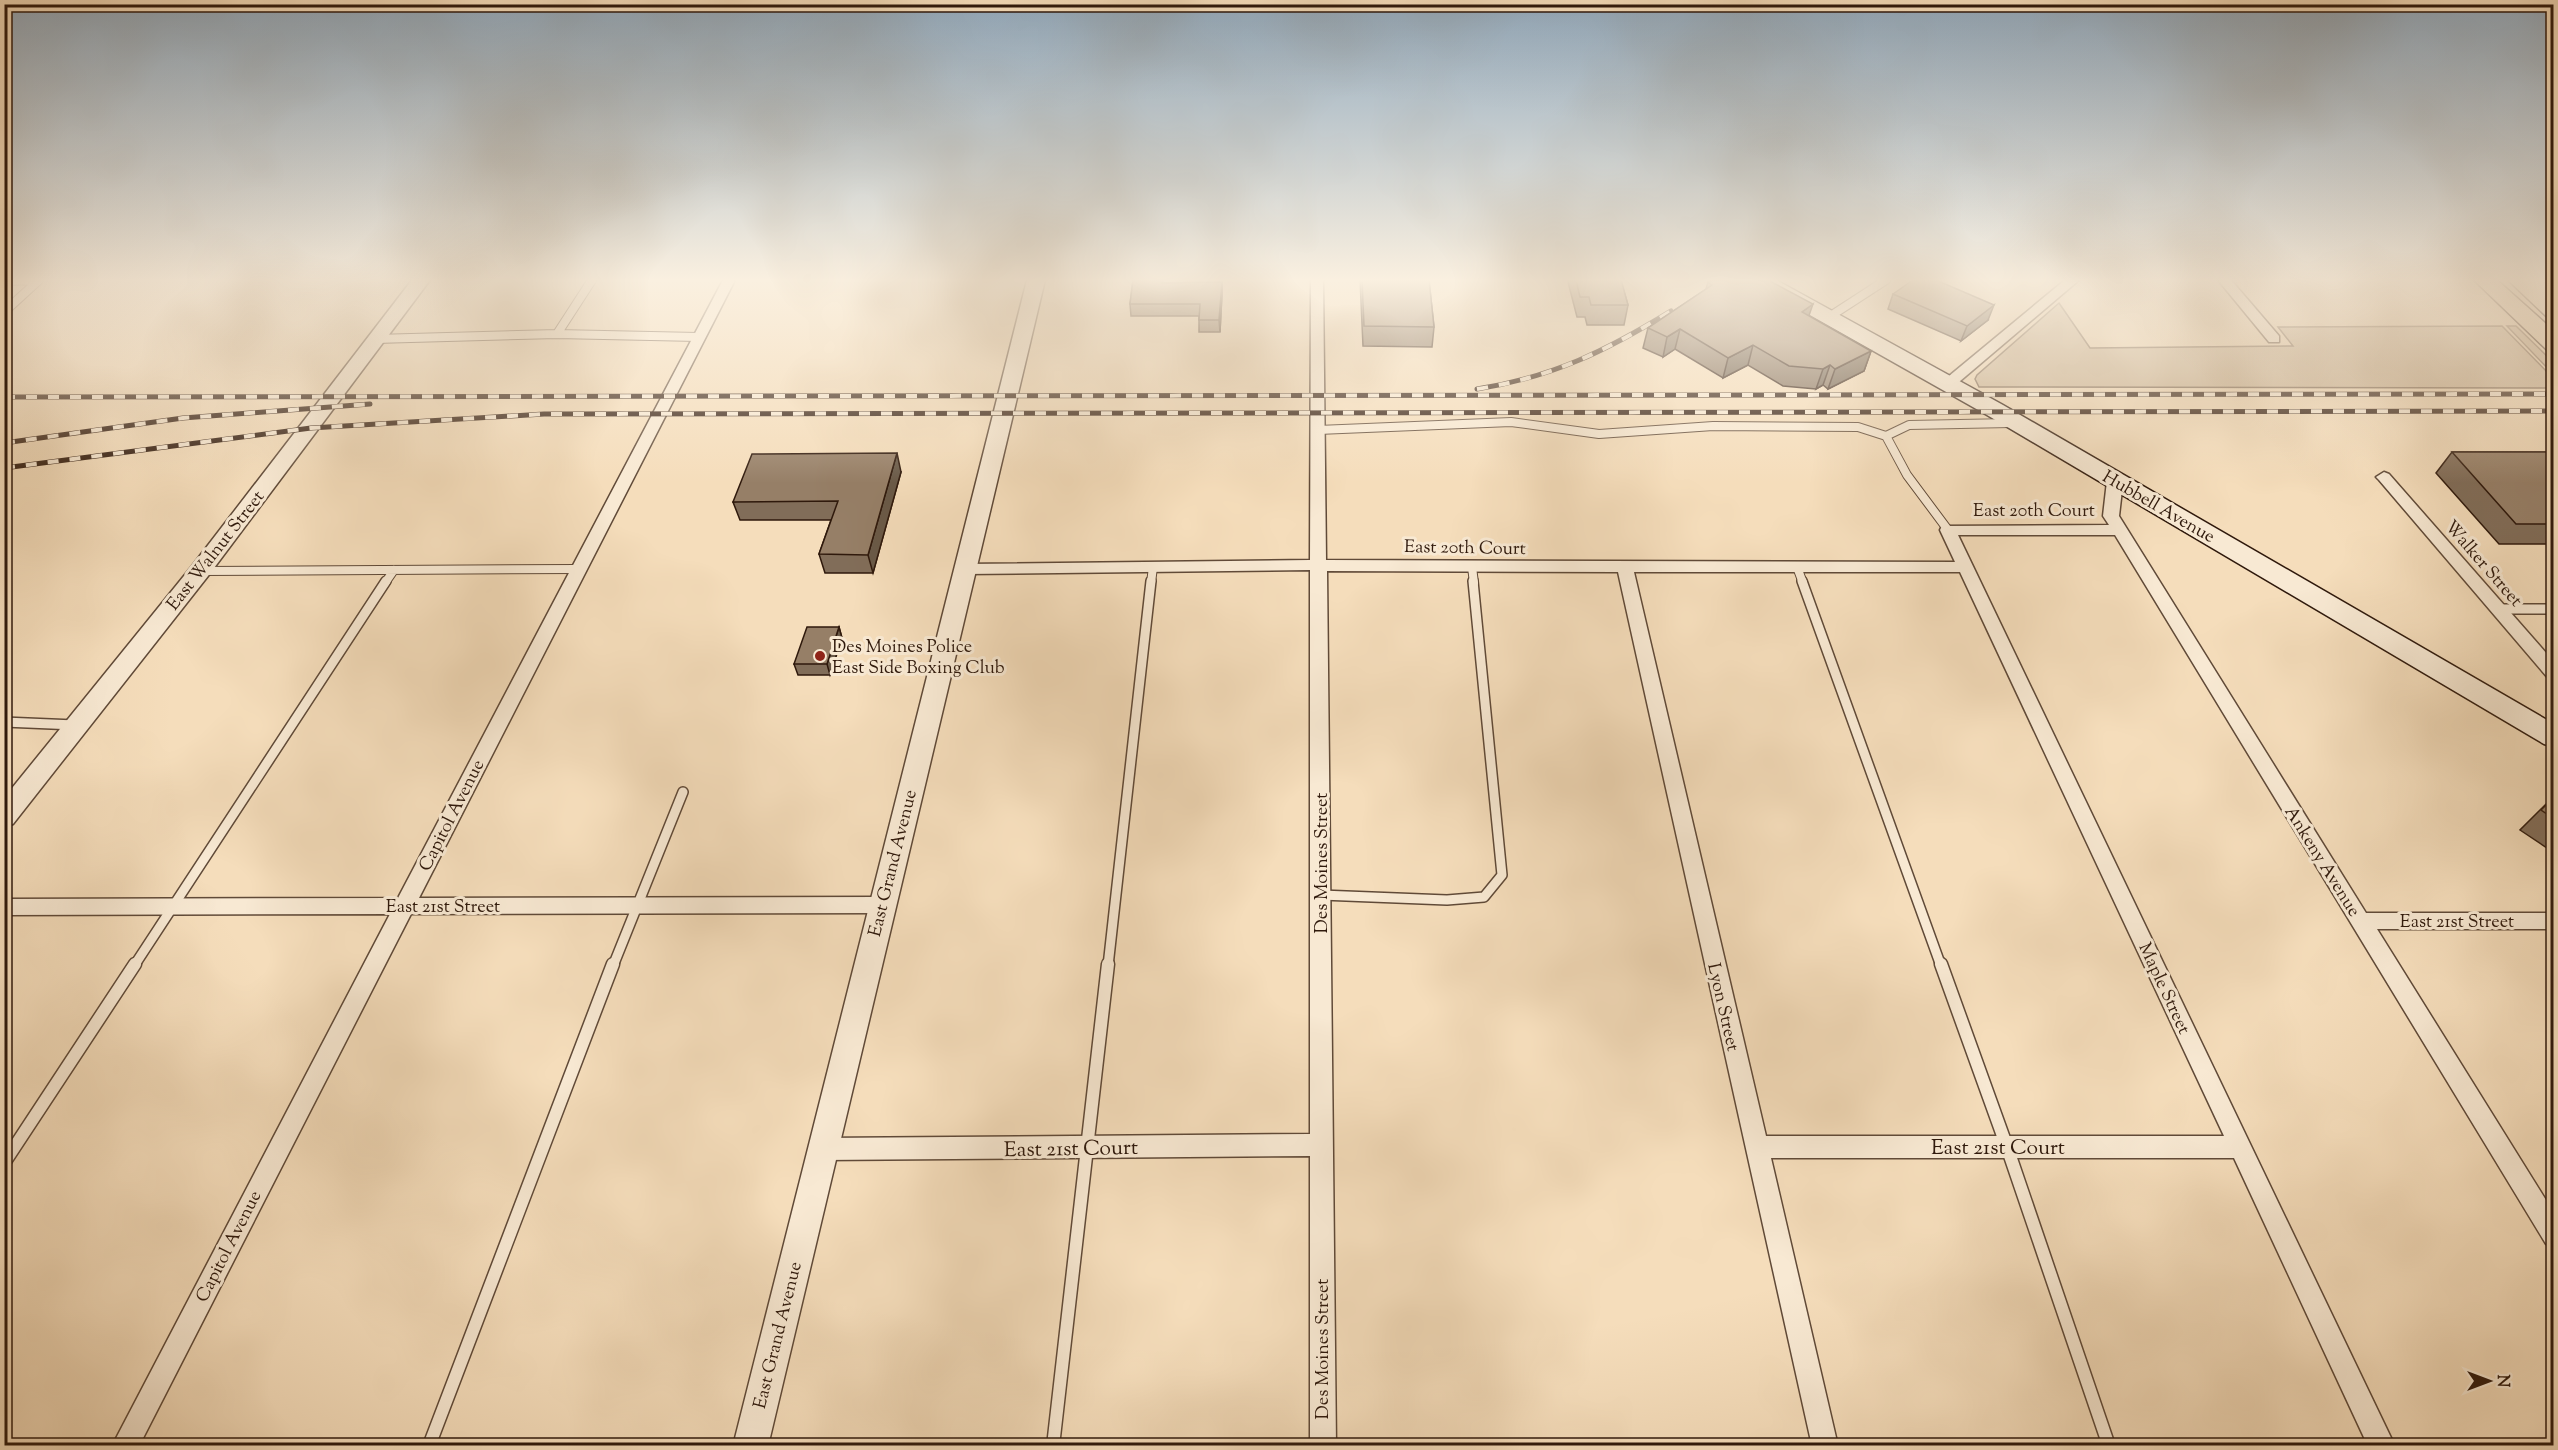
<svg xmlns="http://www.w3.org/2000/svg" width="2558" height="1450" font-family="'Sorts Mill Goudy',serif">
<rect width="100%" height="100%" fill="#f5ddbb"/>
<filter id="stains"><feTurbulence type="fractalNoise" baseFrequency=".00333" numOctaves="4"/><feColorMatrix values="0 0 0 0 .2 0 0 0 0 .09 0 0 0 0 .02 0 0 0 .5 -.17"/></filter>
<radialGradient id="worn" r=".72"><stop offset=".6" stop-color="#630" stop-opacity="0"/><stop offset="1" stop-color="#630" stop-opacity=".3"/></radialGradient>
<path fill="#d3bc9d" stroke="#816a54" stroke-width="1.5" d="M2059,303L2090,348L2293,346L2278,327L2502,326L2553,378V388L1979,387L1975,379L1977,375Z
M2507,326H2516L2553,362V374Z"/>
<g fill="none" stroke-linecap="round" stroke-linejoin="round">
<defs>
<path id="service-far2" d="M4,281L38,280
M4,312L39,280
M1829,317L1886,280
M557,334L592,280
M375,339L557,334L698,337
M1318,430L1511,422L1599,434L1713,426L1858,427L1886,436
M1948,530L1907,475L1886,436L1909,425L2011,423
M1472,567L1474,583
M1797,567L1803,583
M200,571L579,569
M385,583L394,570
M1151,583L1153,567"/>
<path id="service-far1" d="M1802,581L1941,966
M2498,609H2554
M4,722L75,725
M1321,895L1447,900L1484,897L1502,875L1473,581
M134,966L386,581
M613,966L683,792
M1108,966L1151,581"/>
<path id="service" d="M1941,964L2007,1147L2109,1446
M4,1163L135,964
M429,1446L613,964
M1053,1446L1108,964"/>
<path id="minor" d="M723,280H735L419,898L882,897L889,899L892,905L889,911L882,913L411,914L139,1446H112L390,914L4,915V899L398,898Z
M1311,280H1323L1326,560L1955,562L1940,530L1942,526L2109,525L2103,516L2107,481L2115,476L2120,478L2123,481L2119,516L2366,913H2554V929H2377L2554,1213V1248L2546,1244L2115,535H1958L2395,1446H2368L2234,1158H1771L1838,1446H1812L1618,572L1327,571L1336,1446H1310V1156L822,1160L814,1157L811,1149L814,1141L822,1138L1310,1134V570L964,574L956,569L964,564L1310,560ZM1634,572H1960L2224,1136H1766Z
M2065,280H2079L1953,387H1943V381Z
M2218,280H2231L2279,336V342H2269Z
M2384,472L2389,474L2554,662V680L2548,678L2379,480L2376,477Z"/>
<path id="tertiary" d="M412,280H430L208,576L13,824L4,827V798L192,566Z
M1027,280H1045L768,1446H733Z"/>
<path id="secondary" d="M1752,280H1776L2003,405L2554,724V747L2544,744L1987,415L1755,284Z"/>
<path id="primary" d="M2474,280H2497L2554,331V351L2546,349Z
M2508,280H2532L2554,299V318L2546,316Z"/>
<path id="motorway" d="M2525,280H2550L2554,284V306L2545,304Z"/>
</defs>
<use href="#service-far2" stroke="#604a38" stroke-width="10"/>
<use href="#service-far1" stroke="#604a38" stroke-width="12"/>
<use href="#service" stroke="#604a38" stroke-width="15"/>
<use href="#minor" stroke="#604a38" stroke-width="3"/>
<use href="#tertiary" stroke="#604a38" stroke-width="3"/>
<use href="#secondary" stroke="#2f190c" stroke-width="3"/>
<use href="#primary" stroke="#2f190c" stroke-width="3"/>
<use href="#motorway" stroke="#2f190c" stroke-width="3"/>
<use href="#service-far2" stroke="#f8e9d3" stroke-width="8"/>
<use href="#service-far1" stroke="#f8e9d3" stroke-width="9"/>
<use href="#service" stroke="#f8e9d3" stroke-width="12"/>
<use href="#minor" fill="#f8e9d3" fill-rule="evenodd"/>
<use href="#tertiary" fill="#f8e9d3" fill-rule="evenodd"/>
<use href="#secondary" fill="#f8e9d3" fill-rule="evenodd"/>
<use href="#primary" fill="#f5ddbb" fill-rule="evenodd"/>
<use href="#motorway" fill="#f5ddbb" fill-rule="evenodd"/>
<defs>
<path id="rail" d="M1477,389C1553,377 1606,351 1671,311
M4,397L2554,394
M4,443L183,418L370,404
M4,468L311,428L544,414L2554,411"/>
</defs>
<use href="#rail" stroke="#2f190c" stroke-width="5"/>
<use href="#rail" stroke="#f8e9d3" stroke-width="4" stroke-dasharray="11" stroke-linecap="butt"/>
</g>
<path fill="#816d59" stroke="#2f190c" stroke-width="1.5" d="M1133,280H1163V283L1222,282V294L1220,332H1199V316H1131L1130,304Z
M1360,280H1429L1434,327L1432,347L1363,346Z
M1569,280H1621L1628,305L1624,325H1587L1585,317H1577L1568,282Z
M1708,282L1809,316L1871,351L1864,371L1828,389L1823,385L1816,389L1783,386L1748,365L1723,378L1675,349L1663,357L1643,348L1648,328L1706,289Z
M1893,294L1988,320L1961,341L1888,309Z
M2452,452H2553V544H2499L2436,473Z
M901,472L873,573H825L819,554L831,520H740L733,502Z
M839,627L842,638L830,675H798L794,664Z
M2553,797V852L2520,830Z"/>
<path fill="#695948" stroke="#2f190c" stroke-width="1.5" d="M4,282L10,290L4,295Z
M1222,282V294L1220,332L1219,320Z
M1813,304L1806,324L1802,312Z
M1994,305L1988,320L1961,341L1967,326Z
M1680,329L1675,349L1663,357L1667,337Z
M1753,345L1748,365L1723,378L1728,358Z
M1871,351L1864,371L1828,389L1835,369Z
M1830,365L1823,385L1816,389L1823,369Z
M897,453L901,472L873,573L868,555Z
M839,627L842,638L830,675L827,664Z"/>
<path fill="#967f67" stroke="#2f190c" stroke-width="1.5" d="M1133,280H1162V283L1222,282L1219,320H1199L1200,304H1130Z
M1362,280H1429L1434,327L1364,326Z
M1576,280H1621L1628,305H1591L1589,297H1580Z
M1711,280H1768L1813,304L1802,312L1871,351L1835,369L1830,365L1823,369L1789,366L1753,345L1728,358L1680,329L1667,337L1648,328L1712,285L1708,282Z
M1913,280H1936L1994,305L1967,326L1893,294Z
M2452,452H2553V524H2516Z
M897,453L868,555L819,554L838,501L733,502L752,454Z
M807,627H839L827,664H794Z
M2553,798V818L2541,810Z"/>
<linearGradient id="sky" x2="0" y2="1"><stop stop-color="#92aabe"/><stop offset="0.58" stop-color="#faf0e0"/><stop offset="1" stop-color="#faf0e0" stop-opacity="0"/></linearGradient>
<rect width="2558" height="483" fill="url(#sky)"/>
<circle fill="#8f2418" stroke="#f8e9d3" stroke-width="2" cx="820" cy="656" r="6"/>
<g text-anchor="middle" stroke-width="6" stroke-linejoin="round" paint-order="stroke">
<g font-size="18" fill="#2f190c" stroke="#f8e9d3">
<text transform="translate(2159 506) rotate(30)" y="6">Hubbell Avenue</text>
<text x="2034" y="516">East 20th Court</text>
<text transform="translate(1465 547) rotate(1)" y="6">East 20th Court</text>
<text transform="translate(215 550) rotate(-52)" y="6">East Walnut Street</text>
<text transform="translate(2484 563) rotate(49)" y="6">Walker Street</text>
<text transform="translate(451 815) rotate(-63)" y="6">Capitol Avenue</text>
<text transform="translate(2323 861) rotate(58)" y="6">Ankeny Avenue</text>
<text transform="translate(892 863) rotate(-76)" y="6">East Grand Avenue</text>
<text transform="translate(1321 863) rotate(-90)" y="6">Des Moines Street</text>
<text x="443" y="912">East 21st Street</text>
<text x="2457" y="927">East 21st Street</text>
<text transform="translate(2165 988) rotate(65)" y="6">Maple Street</text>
<text transform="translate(1724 1007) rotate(77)" y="6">Lyon Street</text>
<text transform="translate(228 1246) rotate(-63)" y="6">Capitol Avenue</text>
<text transform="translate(777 1335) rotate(-76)" y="6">East Grand Avenue</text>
<text transform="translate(1322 1349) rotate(-90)" y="6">Des Moines Street</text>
</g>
<g font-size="18" fill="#2f190c" stroke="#f8e9d3" text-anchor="start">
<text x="832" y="652">Des Moines Police<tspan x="832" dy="21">East Side Boxing Club</tspan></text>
</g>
<g font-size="21" fill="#2f190c" stroke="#f8e9d3">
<text x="1998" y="1154">East 21st Court</text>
<text transform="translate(1071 1148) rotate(-1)" y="7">East 21st Court</text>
</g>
</g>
<rect width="2558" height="1450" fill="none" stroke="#f5ddbb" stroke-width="24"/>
<rect x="6" y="6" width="2546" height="1438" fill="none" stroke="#2f190c" stroke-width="3"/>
<rect x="12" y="12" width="2534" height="1426" fill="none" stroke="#2f190c" stroke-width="1.5"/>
<g transform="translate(2489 1381) rotate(90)" stroke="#f8e9d3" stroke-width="4.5" paint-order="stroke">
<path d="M0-4.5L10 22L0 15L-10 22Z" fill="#2f190c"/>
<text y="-9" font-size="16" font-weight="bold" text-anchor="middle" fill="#2f190c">N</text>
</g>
<rect width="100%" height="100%" filter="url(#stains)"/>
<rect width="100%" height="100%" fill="url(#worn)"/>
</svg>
